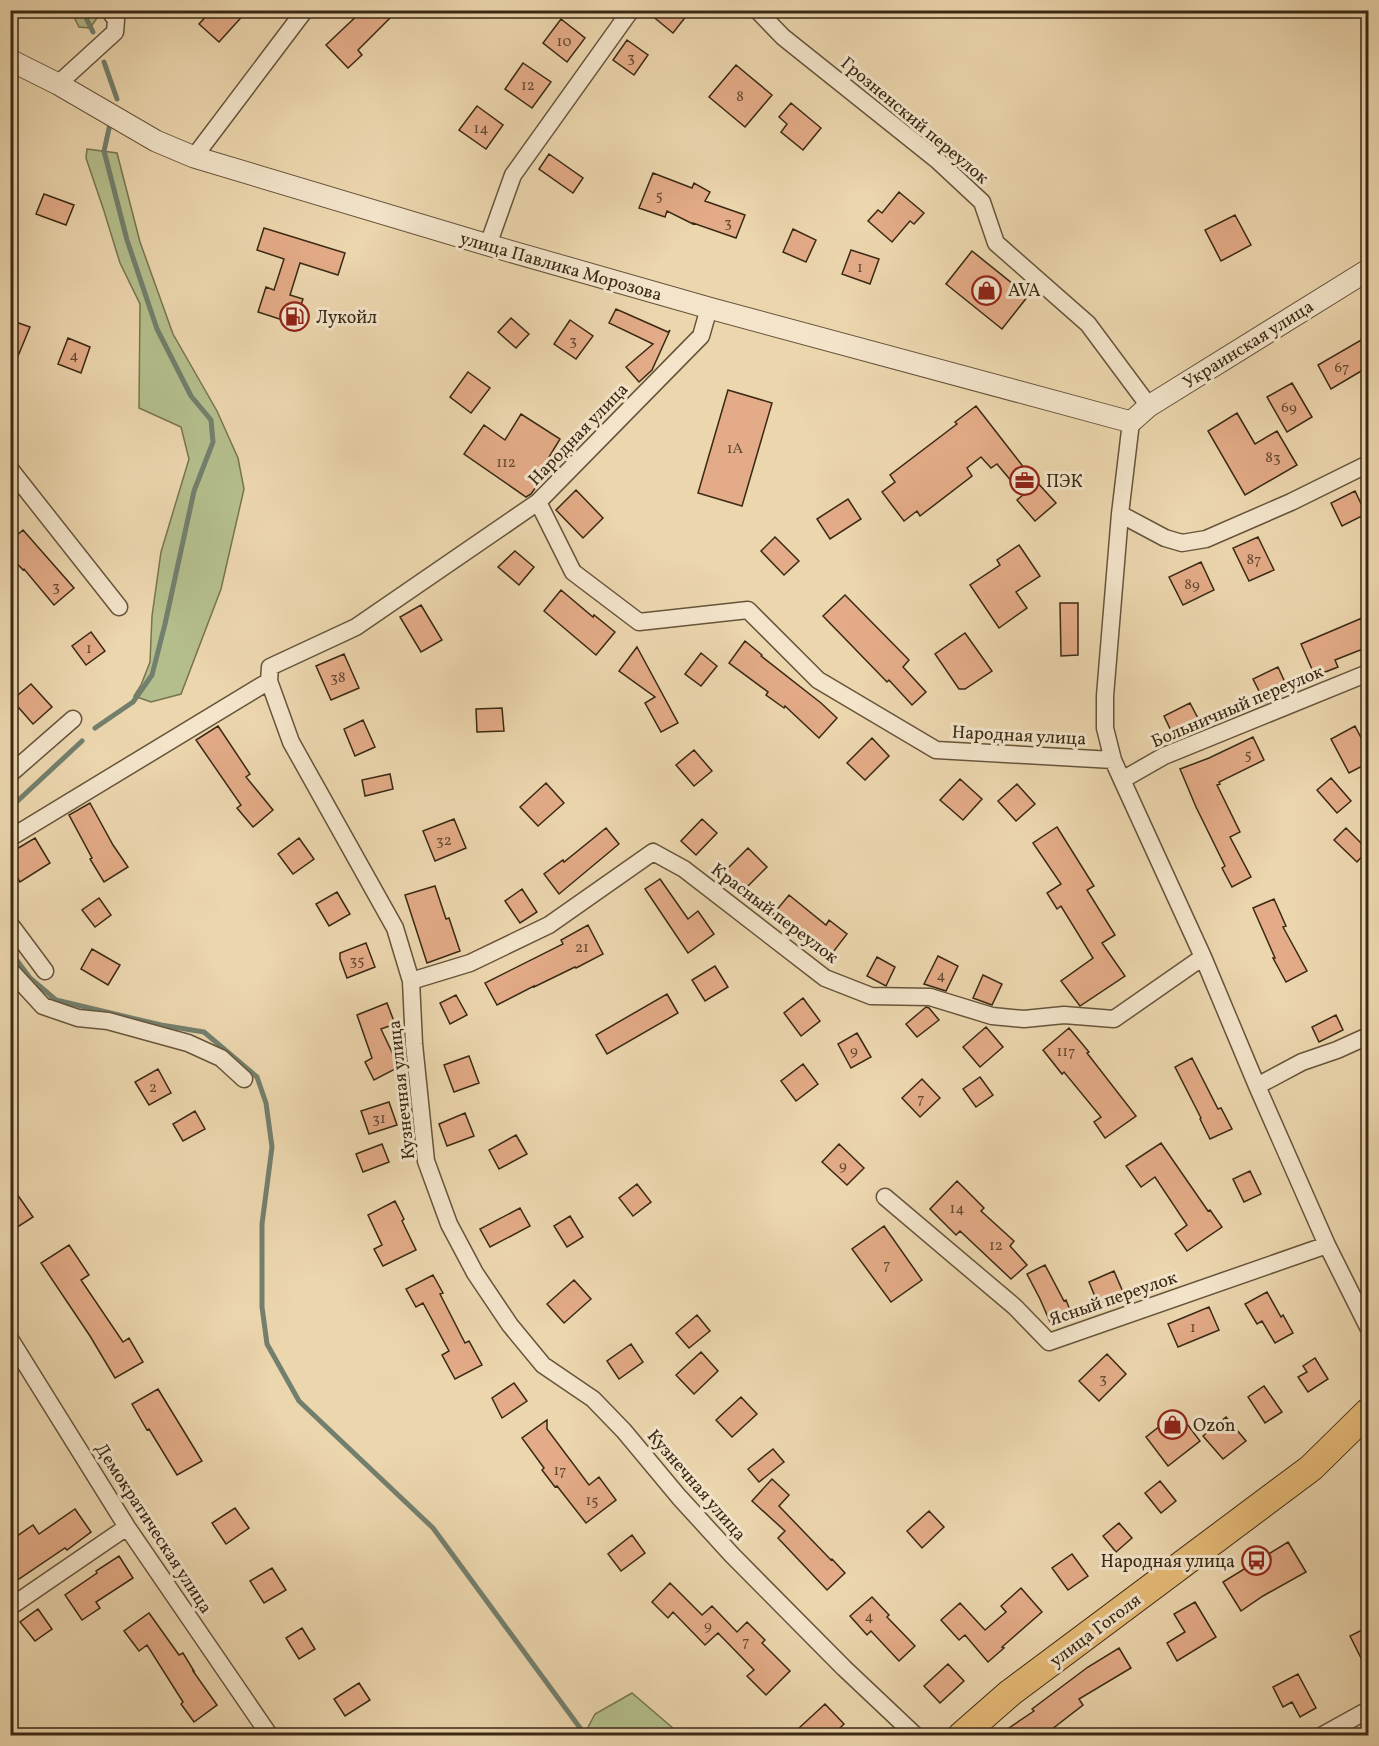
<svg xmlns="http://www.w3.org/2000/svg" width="1379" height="1746" font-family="Vollkorn,serif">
<rect width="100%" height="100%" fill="#ecd6ae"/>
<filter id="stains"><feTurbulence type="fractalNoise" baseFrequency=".00333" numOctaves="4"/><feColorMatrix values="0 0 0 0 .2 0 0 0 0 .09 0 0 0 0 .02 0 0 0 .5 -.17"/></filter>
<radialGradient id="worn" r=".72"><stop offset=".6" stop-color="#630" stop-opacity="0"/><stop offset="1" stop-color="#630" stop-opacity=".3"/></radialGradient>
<path fill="#b4be8c" stroke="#777450" stroke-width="1.5" d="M71,11H95L97,18L90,28L79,27Z
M87,149L117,153L140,242L173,334L217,411L238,458L244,489L221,589L181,694L151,702L134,696L141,685L150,662L152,616L161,552L189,459L181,427L139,408L140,304L120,263L104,211L86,158Z
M632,1693L681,1735H584L595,1714Z"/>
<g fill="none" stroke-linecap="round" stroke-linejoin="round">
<path stroke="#737f6d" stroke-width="5" d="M82,10L93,32
M104,62L117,99
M95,728L133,702L152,675L165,624L194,491L213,442L211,420L191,396L157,329L127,240L104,151L110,124
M10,808L82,741
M10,951L30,978L56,1000L161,1025L204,1032L257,1077L266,1103L272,1147L262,1224V1307L267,1344L299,1401L433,1528L586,1736"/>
</g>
<path fill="#e3ab87" stroke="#3a2914" stroke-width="1.5" d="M212,10H248L219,42L199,24Z
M363,10H398L358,50L362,55L348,68L326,45Z
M645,10H691L673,33Z
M561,19L585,38L567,62L543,43Z
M627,40L648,55L634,75L613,60Z
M523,63L551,82L532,108L505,89Z
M736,65L772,95L745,127L709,97Z
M791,103L821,128L803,150L781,132L787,124L779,117Z
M477,106L503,125L486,149L459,130Z
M549,154L583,178L573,193L539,169Z
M653,173L692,188L694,183L710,192L705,201L745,215L736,238L693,223V224L667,211L665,217L639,208Z
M899,192L924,213L914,224L910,221L892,242L868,221L878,210L882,213Z
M44,194L74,205L66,225L36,214Z
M1235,215L1251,245L1221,261L1205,230Z
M264,228L345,253L338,275L300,263L290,295L303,299L295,324L258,312L266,287L274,290L284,259L257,250Z
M793,229L816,240L806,262L783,252Z
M851,250L879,259L870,284L842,274Z
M972,251L1028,296L1002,329L946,284Z
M616,309L668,332L670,330L652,370L639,382L626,367L653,344L609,323Z
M511,318L529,334L516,348L498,332Z
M10,320L30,327L11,373H10Z
M570,320L593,336L576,359L554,344Z
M1368,336V367L1331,389L1318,365Z
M68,338L90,347L81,373L58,364Z
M468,372L490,388L471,413L450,397Z
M1292,383L1312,417L1287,432L1267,397Z
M728,390L772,403L742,506L698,493Z
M976,406L1025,469L1056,503L1035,521L1017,500L1023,495L997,464L991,468L981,457L967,468L972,476L920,516L917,511L904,521L882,492L895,482L890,475L957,424L955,422Z
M1237,413L1255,444L1277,431L1297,465L1245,495L1208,431Z
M521,414L560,439L543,467L548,470L531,494L526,497L464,454L484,425L505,440Z
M576,490L603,518L583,538L556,510Z
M1355,491L1366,514L1342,526L1331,503Z
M848,499L861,519L830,539L817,519Z
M23,530L74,588L54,605L24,569L23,570L10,556V541Z
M775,537L799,561L784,575L761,551Z
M1258,537L1274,570L1249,581L1233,548Z
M1019,545L1040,576L1016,592L1027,608L999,628L970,585L1000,565L997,560Z
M515,551L534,567L519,585L498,567Z
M1201,562L1214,590L1183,605L1169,577Z
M561,590L593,617L594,615L615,632L596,655L544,611Z
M845,595L909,660L903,667L926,692L912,705L889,680L887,682L823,616Z
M1060,603H1078V655L1061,656Z
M421,605L442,640L421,652L400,617Z
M1362,618L1368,633V647L1335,660L1338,667L1315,676L1301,644Z
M91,632L105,651L86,665L72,646Z
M965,633L992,671L965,689H959L935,654Z
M745,641L762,655L761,656L821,703L837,718L819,738L785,706L784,708L766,695L768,692L729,663Z
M637,647L678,723L661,732L645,703L655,697L619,671Z
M701,653L717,666L701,686L685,674Z
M344,654L359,688L331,700L316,666Z
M1278,667L1289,691L1265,703L1253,679Z
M31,684L52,707L33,724L12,700Z
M1190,703L1201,724L1174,737L1164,716Z
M502,708L504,731L477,732L476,709Z
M363,720L375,747L355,756L344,729Z
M218,726L250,774L246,777L273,810L253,827L237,808L241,805L196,740Z
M1355,726L1368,751V763L1349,773L1331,739Z
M1253,737L1264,760L1219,782L1220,784L1217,785L1240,832L1230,837L1251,877L1232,887L1222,868L1225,866L1196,807L1180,769L1209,758Z
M872,738L889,756L865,780L847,763Z
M694,750L712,771L694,786L676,765Z
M390,774L393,789L365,796L362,780Z
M1331,778L1351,801L1337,813L1317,790Z
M960,779L982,799L963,820L940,800Z
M546,783L564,803L538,826L520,807Z
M1017,784L1035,804L1016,821L998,801Z
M90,803L113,845L128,867L104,882L90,859L92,858L69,815Z
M454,819L466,848L435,861L423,831Z
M702,819L717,833L696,855L681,841Z
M1057,827L1094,886L1087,890L1115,935L1102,943L1125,976L1080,1006L1061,981L1093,958L1061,906L1057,909L1047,893L1061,884L1033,843Z
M606,828L619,844L559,894L544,874L563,860L564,862Z
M1346,828L1368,850L1357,862L1334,840Z
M35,838L50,863L20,882L10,866V853Z
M299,838L314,859L293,874L278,854Z
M748,848L767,867L741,893L722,874Z
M660,879L688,919L698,911L714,934L688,953L645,889Z
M435,886L446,919L449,918L460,951L427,963L405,895Z
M522,889L537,912L520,923L505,901Z
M337,892L350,914L329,926L316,904Z
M789,895L826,925L829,920L847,934L827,960L770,918Z
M99,898L111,915L95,927L82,910Z
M1274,899L1286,926L1283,927L1307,971L1286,982L1273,958H1275L1253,908Z
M588,925L603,954L576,968L575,967L534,987V986L497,1005L485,983L563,944L561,940Z
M366,943L375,967L347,978L340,959V953Z
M92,949L120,965L108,985L81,969Z
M938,956L958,966L946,991L924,984Z
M877,957L895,967L886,986L867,976Z
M715,966L728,987L705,1001L692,980Z
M983,975L1002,984L992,1005L973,998Z
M667,994L678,1013L607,1054L596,1035Z
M456,995L467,1015L450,1024L440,1003Z
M803,998L820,1021L801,1036L784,1013Z
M387,1003L395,1024L381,1029L399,1067L374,1080L365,1062L372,1058L357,1015Z
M926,1007L929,1008L939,1020L917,1037L906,1024Z
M1336,1015L1343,1030L1319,1042L1312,1027Z
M986,1027L1003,1047L980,1067L963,1047Z
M1069,1028L1089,1052L1087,1053L1136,1116L1105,1138L1094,1122L1101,1117L1064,1072L1062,1074L1043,1050Z
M857,1033L871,1057L851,1068L838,1044Z
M469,1056L479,1083L454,1092L444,1065Z
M1192,1058L1218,1109L1221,1108L1232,1129L1210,1139L1200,1119L1201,1118L1175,1067Z
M803,1064L818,1084L796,1101L781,1081Z
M158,1069L171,1093L149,1105L135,1082Z
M980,1077L993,1095L976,1107L963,1089Z
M922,1079L940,1098L920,1117L902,1098Z
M389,1102L397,1125L369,1134L361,1111Z
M195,1111L205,1129L183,1141L173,1124Z
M465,1113L474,1136L447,1146L439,1124Z
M516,1135L527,1154L499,1169L489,1150Z
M1161,1143L1208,1211L1210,1210L1222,1227L1187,1251L1175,1234L1187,1225L1155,1177L1141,1187L1126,1166Z
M382,1144L389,1162L363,1172L356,1154Z
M839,1144L864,1168L847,1185L822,1162Z
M1250,1171L1261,1194L1244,1202L1233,1179Z
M957,1181L984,1208L981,1211L1014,1241L1010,1246L1027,1265L1011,1279L960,1231L956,1235L930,1209Z
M10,1184L33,1217L16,1228L10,1220Z
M637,1184L651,1202L633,1216L619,1198Z
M395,1201L404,1219L402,1221L416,1250L383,1266L374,1249L382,1245L368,1215Z
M520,1208L530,1226L490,1247L480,1229Z
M570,1216L583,1237L567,1247L554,1226Z
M884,1226L922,1280L891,1302L852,1249Z
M69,1245L89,1275L81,1280L123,1342L129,1338L143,1362L115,1378L90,1336L41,1263Z
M1045,1265L1064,1301L1066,1300L1072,1315L1051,1324L1040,1299L1027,1274Z
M1114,1271L1123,1292L1098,1304L1089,1282Z
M433,1275L443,1293L440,1294L465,1343L469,1341L482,1365L455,1379L442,1355L449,1351L423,1303L416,1307L406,1289Z
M574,1280L591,1299L564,1323L547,1304Z
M1267,1292L1281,1317L1283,1315L1293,1333L1275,1343L1262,1321L1257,1324L1245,1304Z
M1209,1307L1219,1330L1178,1347L1168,1324Z
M697,1315L710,1331L689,1348L676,1333Z
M631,1344L643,1362L619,1379L607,1361Z
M701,1352L718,1371L694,1394L676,1375Z
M1107,1354L1126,1374L1099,1401L1079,1381Z
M1315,1358L1328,1379L1308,1392L1298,1377L1307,1372L1303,1366Z
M514,1383L527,1401L502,1418L492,1398Z
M1264,1386L1282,1412L1265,1423L1248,1397Z
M158,1389L202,1461L177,1475L149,1429L147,1430L132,1404Z
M741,1397L757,1414L732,1437L716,1420Z
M1178,1412L1200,1441L1168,1466L1146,1437Z
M1226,1417L1246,1441L1223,1459L1203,1436Z
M547,1420V1429L589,1485L599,1477L616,1500L586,1523L557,1486L555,1487L542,1470L544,1468L522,1438Z
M773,1449L784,1462L759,1482L748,1469Z
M772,1479L789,1495L779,1506L831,1560L832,1559L845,1573L827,1590L778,1538L785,1531L752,1501Z
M1160,1481L1176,1501L1161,1513L1145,1493Z
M235,1508L249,1528L226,1544L212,1523Z
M75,1509L91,1532L67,1550L65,1548L10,1585V1541L33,1525L39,1534Z
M929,1511L944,1527L922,1548L907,1531Z
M1119,1523L1132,1538L1116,1552L1103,1536Z
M632,1535L645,1553L621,1571L608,1554Z
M1288,1542L1306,1572L1263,1596L1241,1611L1223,1582Z
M1072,1554L1088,1576L1068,1590L1052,1568Z
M119,1556L133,1578L96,1602L100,1608L82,1620L65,1595L97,1573L96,1571Z
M272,1568L286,1590L264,1603L250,1581Z
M670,1583L702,1615L712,1606L737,1632L747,1622L765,1640L762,1643L790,1671L766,1695L747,1676L754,1670L718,1633L705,1645L673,1612L668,1618L652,1602Z
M1021,1588L1042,1612L1002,1647L1004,1648L988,1662L965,1635L959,1640L941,1620L960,1603L985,1630L1006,1612L1001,1606Z
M872,1597L889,1615L887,1617L915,1646L899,1661L871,1631L867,1635L850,1616Z
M1195,1602L1216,1637L1177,1661L1167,1643L1185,1632L1174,1614Z
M38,1609L52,1629L35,1641L20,1622Z
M149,1613L179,1655L183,1653L194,1671H193L217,1705L194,1722L181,1704L183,1702L147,1645L139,1651L124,1631Z
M1368,1627V1672L1350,1636Z
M302,1628L315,1649L299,1659L286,1638Z
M1119,1648L1131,1668L1079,1699L1083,1705L1043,1736H997L1034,1711L1032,1709L1088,1667Z
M948,1664L964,1681L940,1703L924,1686Z
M1298,1674L1316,1708L1300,1717L1292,1702L1283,1707L1273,1687Z
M359,1683L370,1700L345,1716L334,1699Z
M825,1704L844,1724L832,1736H806L799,1728Z"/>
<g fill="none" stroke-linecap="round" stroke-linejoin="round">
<defs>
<path id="minor" d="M757,10L783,37L937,160L982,202L996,243L1088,324L1149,406
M58,84L115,32L116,20L109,10
M194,157L305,10
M488,245L513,175L631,10
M709,308L701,336L538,502L573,572L639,622L748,610L818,680L936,750L1113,760
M1131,422L1120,514L1105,696V728L1113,760L1122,780L1203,957L1257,1086L1327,1245L1368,1327
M10,469L119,607
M1120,514L1165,538L1182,543L1206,539L1291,502L1368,464
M269,681L291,742L395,928L411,981L414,1044L426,1161L449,1224L475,1273L510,1325L543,1365L593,1399L624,1431L679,1497L732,1555L844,1668L916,1736
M10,774L73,719
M1122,780L1164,756L1368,673
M10,838L269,681L270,667L356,627L538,502
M10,924L45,971
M10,970L43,1006L78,1018L108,1021L188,1043L221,1058L244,1079
M411,981L470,963L549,925L653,852L684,869L825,978L871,996L930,997L992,1016L1024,1019L1064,1015L1114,1019L1203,957
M1257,1086L1302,1062L1337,1050L1368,1036
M885,1197L1015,1307L1049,1342L1327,1245
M10,1339L127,1527L270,1736
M10,1607L127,1527
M1321,1736L1368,1710"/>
<path id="tertiary" d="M10,60L58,84L156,141L194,157L488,245L709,308L1131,422L1149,406L1368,270"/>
<path id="primary" d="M961,1736L1010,1693L1311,1468L1368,1412"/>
</defs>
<use href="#minor" stroke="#66543a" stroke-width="19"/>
<use href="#tertiary" stroke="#66543a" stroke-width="23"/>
<use href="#primary" stroke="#3a2914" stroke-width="29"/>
<use href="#minor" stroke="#f3e4ca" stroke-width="16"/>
<use href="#tertiary" stroke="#f3e4ca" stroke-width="21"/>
<use href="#primary" stroke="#e6bb77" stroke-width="27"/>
</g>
<defs>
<symbol id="shop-ring" viewBox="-11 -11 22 22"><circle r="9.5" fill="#f3e4ca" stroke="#8f2418" stroke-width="1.5"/><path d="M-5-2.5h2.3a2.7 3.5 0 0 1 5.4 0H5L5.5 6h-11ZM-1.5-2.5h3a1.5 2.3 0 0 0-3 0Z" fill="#8f2418"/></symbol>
<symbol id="fuel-ring" viewBox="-11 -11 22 22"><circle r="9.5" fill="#f3e4ca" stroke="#8f2418" stroke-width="1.5"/><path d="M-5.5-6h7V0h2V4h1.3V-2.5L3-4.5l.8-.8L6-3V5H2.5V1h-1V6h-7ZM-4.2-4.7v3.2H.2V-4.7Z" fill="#8f2418"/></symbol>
<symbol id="office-ring" viewBox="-11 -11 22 22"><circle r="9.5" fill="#f3e4ca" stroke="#8f2418" stroke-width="1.5"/><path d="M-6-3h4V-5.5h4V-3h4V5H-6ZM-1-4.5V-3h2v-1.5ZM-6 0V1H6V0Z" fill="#8f2418"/></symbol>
<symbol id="bus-ring" viewBox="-11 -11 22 22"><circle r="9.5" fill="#f3e4ca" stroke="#8f2418" stroke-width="1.5"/><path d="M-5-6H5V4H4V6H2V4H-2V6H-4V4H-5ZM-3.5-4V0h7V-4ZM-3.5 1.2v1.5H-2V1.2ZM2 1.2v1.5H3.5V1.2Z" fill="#8f2418"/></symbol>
</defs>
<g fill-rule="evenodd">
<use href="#shop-ring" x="970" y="274" width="33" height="33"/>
<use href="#fuel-ring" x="278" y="300" width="33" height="33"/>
<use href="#office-ring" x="1008" y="464" width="33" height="33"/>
<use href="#shop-ring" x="1156" y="1408" width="33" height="33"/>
<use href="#bus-ring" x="1240" y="1544" width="33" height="33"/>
</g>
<g text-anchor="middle" stroke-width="6" stroke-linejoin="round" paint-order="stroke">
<g font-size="15" fill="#644a31">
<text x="564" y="46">10</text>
<text x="631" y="62">3</text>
<text x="528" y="90">12</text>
<text x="740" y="101">8</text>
<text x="481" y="133">14</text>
<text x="659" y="200">5</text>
<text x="728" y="227">3</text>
<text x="860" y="272">1</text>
<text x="573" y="345">3</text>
<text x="74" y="360">4</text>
<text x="1342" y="372">67</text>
<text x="1289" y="412">69</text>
<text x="735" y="453">1А</text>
<text x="1273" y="462">83</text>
<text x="506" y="467">112</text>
<text x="1254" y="564">87</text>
<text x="1192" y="589">89</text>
<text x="56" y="591">3</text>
<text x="89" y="653">1</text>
<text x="338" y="682">38</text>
<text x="1248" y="759">5</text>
<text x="444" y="845">32</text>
<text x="582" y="952">21</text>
<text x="357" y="965">35</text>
<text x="941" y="980">4</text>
<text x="854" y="1055">9</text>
<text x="1066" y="1056">117</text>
<text x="153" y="1092">2</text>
<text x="921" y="1103">7</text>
<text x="379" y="1123">31</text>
<text x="843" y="1170">9</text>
<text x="957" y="1213">14</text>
<text x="996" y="1250">12</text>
<text x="887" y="1269">7</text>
<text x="1193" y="1332">1</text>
<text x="1103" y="1383">3</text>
<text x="560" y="1475">17</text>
<text x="592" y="1505">15</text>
<text x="869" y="1621">4</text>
<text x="708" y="1630">9</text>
<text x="746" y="1646">7</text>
</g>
<g font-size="18" fill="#3a2914" stroke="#f3e4ca">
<text transform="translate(915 120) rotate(40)" y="6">Грозненский переулок</text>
<text transform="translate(561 266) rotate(16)" y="6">улица Павлика Морозова</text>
<text transform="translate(1248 344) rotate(-32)" y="6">Украинская улица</text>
<text transform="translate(578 434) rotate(-46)" y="6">Народная улица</text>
<text transform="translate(1237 706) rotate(-23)" y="6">Больничный переулок</text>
<text transform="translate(1019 735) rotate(3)" y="6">Народная улица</text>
<text transform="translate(775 913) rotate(37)" y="6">Красный переулок</text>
<text transform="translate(401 1090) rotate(-96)" y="6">Кузнечная улица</text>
<text transform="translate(1113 1298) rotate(-19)" y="6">Ясный переулок</text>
<text transform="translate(697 1485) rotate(49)" y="6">Кузнечная улица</text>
<text transform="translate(154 1528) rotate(57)" y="6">Демократическая улица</text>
<text transform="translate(1095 1630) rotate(-37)" y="6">улица Гоголя</text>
</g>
<g font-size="18" fill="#3a2914" stroke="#f3e4ca" text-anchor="start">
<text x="1008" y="296">AVA</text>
<text x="316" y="323">Лукойл</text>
<text x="1046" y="487">ПЭК</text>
<text x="1193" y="1431">Ozon</text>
<text x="1235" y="1567" text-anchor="end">Народная улица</text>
</g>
</g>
<rect width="1379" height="1746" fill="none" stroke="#ecd6ae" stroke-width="36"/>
<rect x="12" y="12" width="1355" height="1722" fill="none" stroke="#3a2914" stroke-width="3"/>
<rect x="18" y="18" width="1343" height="1710" fill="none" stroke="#3a2914" stroke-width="1.5"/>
<rect width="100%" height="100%" filter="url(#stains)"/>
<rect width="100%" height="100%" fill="url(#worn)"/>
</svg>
